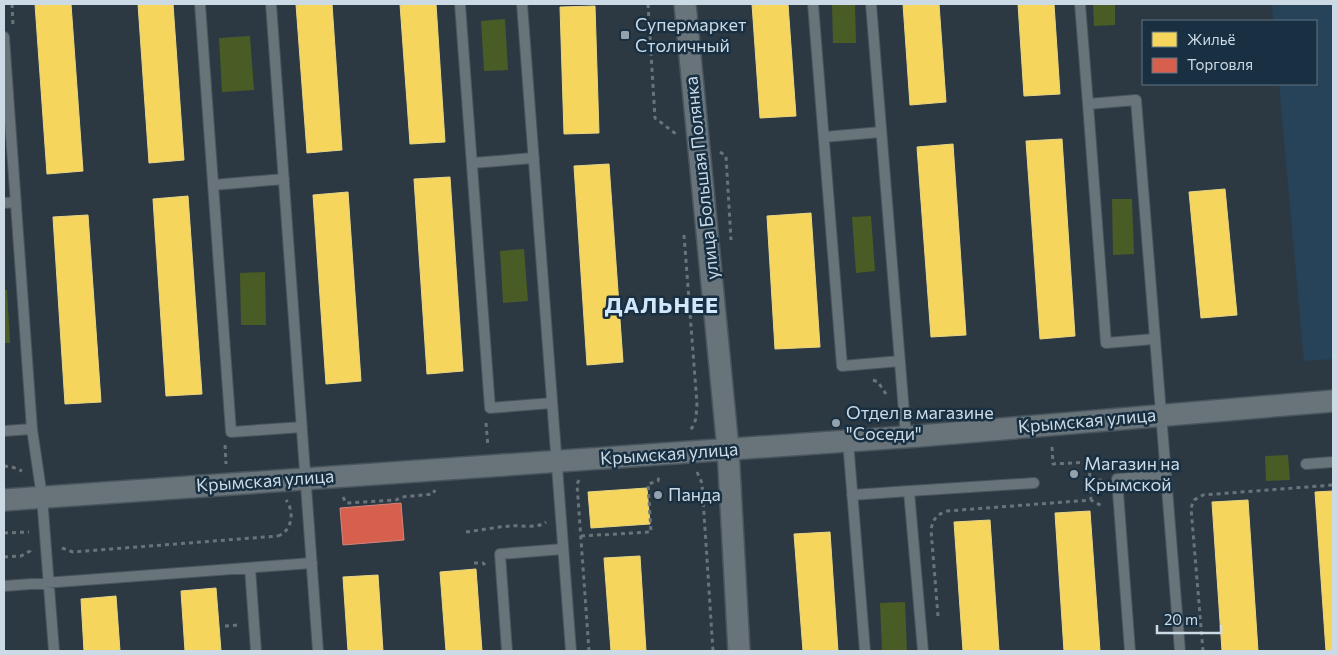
<svg xmlns="http://www.w3.org/2000/svg" width="1337" height="655" font-family="Commissioner,sans-serif">
<rect width="100%" height="100%" fill="#2c3943"/>
<path fill="#274359" d="M1272,4H1333V359L1304,361L1279,84H1316V21H1273Z"/>
<path fill="#4a5c25" d="M832,4H855L856,43H833Z
M1093,4H1115V25L1094,26Z
M505,19L508,70L484,71L481,21Z
M250,36L254,90L222,92L219,38Z
M1112,199H1132L1134,254L1113,255Z
M871,216L875,271L856,273L852,217Z
M524,249L528,301L503,303L500,251Z
M265,272L266,325H241L240,273Z
M4,290H7L10,343H4Z
M1288,455L1290,480L1266,481L1265,456Z
M905,602L907,651H882L880,603Z"/>
<path fill="#f6d55c" stroke="#e9d685" d="M35,4H71L83,171L47,174Z
M138,4H173L184,160L149,163Z
M296,4H332L342,150L307,153Z
M400,4H436L445,142L410,144Z
M752,4H788L796,116L760,118Z
M903,4H939L946,102L910,105Z
M1018,4H1054L1060,94L1024,96Z
M595,6L599,133L564,134L560,7Z
M1062,139L1075,336L1040,339L1026,141Z
M953,144L966,335L931,337L917,147Z
M609,164L623,362L587,365L574,166Z
M450,177L463,371L427,374L414,179Z
M1225,189L1237,315L1201,318L1189,192Z
M348,192L361,381L326,384L313,195Z
M188,196L202,394L166,396L153,199Z
M811,213L820,347L775,349L767,216Z
M88,215L101,402L65,404L53,217Z
M647,488L650,524L591,528L588,492Z
M1333,491V651H1326L1315,492Z
M1248,500L1258,651H1222L1212,502Z
M1090,511L1100,651H1064L1055,513Z
M990,520L999,651H963L954,522Z
M830,532L838,651H803L794,534Z
M640,556L646,651H611L604,558Z
M476,569L482,651H446L440,572Z
M378,575L383,651H348L343,577Z
M216,588L221,651H185L181,591Z
M116,596L120,651H84L81,599Z"/>
<path fill="#d6604d" stroke="#d3857b" d="M401,503L404,540L343,545L340,508Z"/>
<g fill="none" stroke-linecap="round" stroke-linejoin="round">
<defs>
<path id="service" d="M200,4L231,432L302,427
M271,4L318,651
M460,4L490,408L552,403
M522,4L571,651
M813,4L842,366L900,361
M871,4L906,437
M1080,4L1088,104L1136,100L1180,651
M4,37L32,429L42,497L54,651
M1088,104L1106,343L1154,339
M824,137L881,132
M472,163L534,158
M213,185L284,179
M4,203L16,202
M4,431L32,429
M848,441L865,651
M1306,464L1333,462
M909,491L1034,483
M852,495L909,491L923,651
M250,568L256,651
M4,586L312,563
M507,651L500,554L563,549
M1130,651L1117,479L1166,475"/>
<path id="minor" d="M685,4L728,449L739,651
M4,500C309,477 614,459 919,436C1057,425 1195,412 1333,401"/>
</defs>
<use href="#service" stroke="#49555d" stroke-width="12"/>
<use href="#minor" stroke="#49555d" stroke-width="24"/>
<path stroke="#69737a" stroke-width="3" stroke-dasharray="4 4" stroke-linecap="butt" d="M12,4L13,26
M648,4L655,118L676,134
M720,152L726,156L731,240
M684,235L697,404C696,414 697,424 689,431
M873,380L878,382L886,394
M486,423L488,447
M225,445L226,464
M1052,447L1053,464L1089,462L1091,500
M4,466L12,467L22,471
M697,472L702,483L713,651
M579,480L577,484L589,651
M1090,481L1102,480
M343,497L346,503L396,500L402,497L433,494L435,490
M466,532C481,530 496,527 511,526C522,525 537,529 546,522
M4,533L29,532
M278,536C292,531 295,512 286,500
M581,536L651,532L648,484L658,481L659,476
M62,548L73,552L278,536
M4,557L21,556L30,551L31,549
M474,563H483L485,565
M938,616L931,530C933,519 936,515 947,511L1091,500L1102,506
M225,626L238,625
M1203,651L1191,508L1194,500L1203,495L1333,485"/>
<use href="#service" stroke="#68737a" stroke-width="10"/>
<use href="#minor" stroke="#68737a" stroke-width="21"/>
</g>
<g fill="#94a2ad" stroke="#183042" stroke-width="2">
<rect x="620" y="30" width="10" height="10" rx="2.5"/>
<circle cx="836" cy="423" r="5"/>
<circle cx="1074" cy="474" r="5"/>
<circle cx="658" cy="495" r="5"/>
</g>
<g text-anchor="middle" stroke-width="5" stroke-linejoin="round" paint-order="stroke">
<g font-size="18" fill="#ccdae6" stroke="#183042" text-anchor="start">
<text x="635" y="31">Супермаркет<tspan x="635" dy="21">Столичный</tspan></text>
<text x="846" y="419">Отдел в магазине<tspan x="846" dy="21">"Соседи"</tspan></text>
<text x="1084" y="470">Магазин на<tspan x="1084" dy="21">Крымской</tspan></text>
<text x="668" y="501">Панда</text>
</g>
<g font-size="18" fill="#ccdae6" stroke="#183042">
<text transform="translate(702 178) rotate(-96)" y="6">улица Большая Полянка</text>
<text transform="translate(1087 421) rotate(-5)" y="6">Крымская улица</text>
<text transform="translate(669 454) rotate(-4)" y="6">Крымская улица</text>
<text transform="translate(265 481) rotate(-4)" y="6">Крымская улица</text>
</g>
<g font-size="22" font-weight="bold" letter-spacing="1" fill="#d1e8fb" stroke="#183042">
<text x="662" y="313">ДАЛЬНЕЕ</text>
</g>
</g>
<rect width="1337" height="655" fill="none" stroke="#ccdae6" stroke-width="10"/>
<rect x="1142" y="20" width="175" height="65" fill="#183042" stroke="#607484"/>
<rect x="1152" y="32" width="25" height="15" fill="#f6d55c" stroke="#607484"/>
<text x="1187" y="45" font-size="15" fill="#ccdae6">Жильё</text>
<rect x="1152" y="58" width="25" height="15" fill="#d6604d" stroke="#607484"/>
<text x="1187" y="70" font-size="15" fill="#ccdae6">Торговля</text>
<path d="M1157 625v8h64v-8" fill="none" stroke="#ccdae6" stroke-width="2.5"/>
<text x="1164" y="625" font-size="15" fill="#ccdae6" stroke="#183042" stroke-width="4" paint-order="stroke">20 m</text>
</svg>
